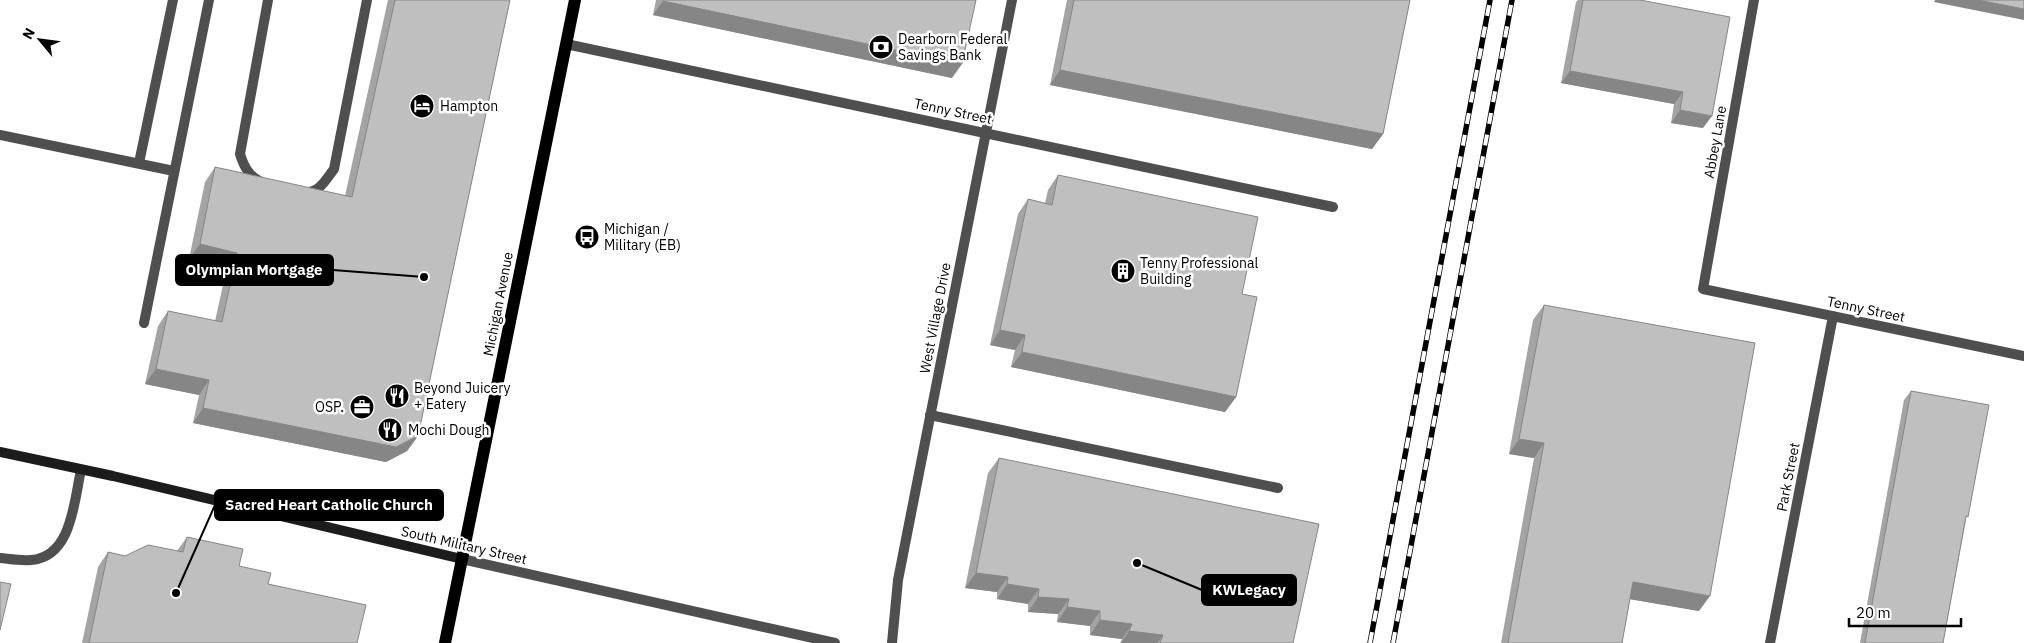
<svg xmlns="http://www.w3.org/2000/svg" width="2024" height="643" font-family="'IBM Plex Sans',sans-serif">
<rect width="100%" height="100%" fill="#fff"/>
<g fill="none" stroke-linecap="round" stroke-linejoin="round">
<path stroke="#4f4f4f" stroke-width="10" d="M0,135L174,171
M139,163L173,0
M261,182C249,176 244,167 240,154L268,0
M304,193C320,192 325,181 334,169L367,0
M144,323L209,0
M930,415L1278,488
M0,558C10,559 21,561 31,560C72,557 74,501 81,470"/>
<path stroke="#4f4f4f" stroke-width="10" d="M1754,0L1703,289L2024,356
M566,44L1333,207
M462,559L835,643
M892,643L898,580L1012,0
M1770,643L1833,316"/>
<path stroke="#1c1c1c" stroke-width="10" d="M0,452L113,476L462,559"/>
<path stroke="#000" stroke-width="12" d="M445,643L575,0"/>
<defs>
<path id="rail" d="M1370,643L1490,0
M1393,643L1512,0"/>
</defs>
<use href="#rail" stroke="#000" stroke-width="5.5"/>
<use href="#rail" stroke="#fff" stroke-width="4" stroke-dasharray="11" stroke-linecap="butt"/>
</g>
<path fill="#a4a4a4" d="M388,0H510L418,436L407,451L386,462L193,423L199,395L145,384L158,326L168,311L215,321L227,267L189,259L205,182L215,167L345,196Z
M656,0H976L952,78L653,15Z
M1067,0H1410L1383,134L1372,149L1050,85Z
M1578,0H1640L1703,128L1671,123L1674,104L1561,83L1576,2Z
M1058,175L1242,294L1236,397L1225,412L1011,367L1015,350L990,345L1018,214L1028,199L1045,203L1048,190Z
M1544,305L1699,611L1630,599L1622,643H1501L1534,458L1509,454L1533,320Z
M1911,391L1966,520L1943,643H1860L1904,400Z
M999,458L1293,643H1120L1122,639L1090,635V626L1057,622L1058,614L1028,612V604L997,599V592L965,588L988,473Z
M187,537L239,566L357,643H82L98,567L108,552L125,556L177,551Z"/>
<path fill="#868686" d="M1935,0H1978L2024,9V20L1934,2Z
M663,1L962,64L952,78L653,15Z
M1060,70L1383,134L1372,149L1050,85Z
M1570,71L1683,92L1674,104L1561,83Z
M1680,110L1712,116L1703,128L1671,123Z
M200,244L237,253L227,267L189,259Z
M1000,330L1025,335L1015,350L990,345Z
M1022,352L1236,397L1225,412L1011,367Z
M156,369L209,380L199,395L145,384Z
M203,408L418,436L407,451L386,462L193,423Z
M1519,439L1544,443L1534,458L1509,454Z
M976,573L1008,577L997,592L965,588Z
M1633,582L1710,596L1699,611L1623,598Z
M1007,584L1039,589L1028,604L997,599Z
M1038,597L1069,599L1058,614L1028,612Z
M1067,607L1100,611L1090,626L1057,622Z
M1100,620L1132,624L1122,639L1090,635Z
M1129,631L1163,635L1157,643H1121Z"/>
<path fill="#bfbfbf" stroke="#868686" d="M395,0H510L418,436L396,447L203,408L209,380L156,369L168,311L222,322L237,253L200,244L215,167L352,197Z
M663,0H976L962,64L663,1Z
M1074,0H1410L1383,134L1060,70Z
M1583,0H1640L1730,17L1712,116L1680,110L1683,92L1570,71Z
M1978,0H2024V9Z
M1058,175L1258,217L1242,294L1257,297L1236,397L1022,352L1025,335L1000,330L1028,199L1052,205Z
M1544,305L1755,343L1710,596L1633,582L1622,643H1508L1544,443L1519,439Z
M1911,391L1989,405L1968,517L1966,516L1943,643H1865Z
M999,458L1319,524L1293,643H1160L1163,635L1129,631L1132,624L1100,620V611L1067,607L1069,599L1038,597L1039,589L1007,584L1008,577L976,573Z
M187,537L243,549L239,566L271,573L268,584L366,605L357,643H89L108,552L125,556L148,545L183,552Z
M0,582L11,584L0,630Z"/>
<defs>
<symbol id="bank-disc" viewBox="-11 -11 22 22"><circle r="9.5" fill="#000" stroke="#fff"/><path d="M-6-4H6V4H-6ZM0-2.3a2.3 2.3 0 1 0 0 4.6a2.3 2.3 0 1 0 0-4.6Z" fill="#fff"/></symbol>
<symbol id="hotel-disc" viewBox="-11 -11 22 22"><circle r="9.5" fill="#000" stroke="#fff"/><path d="M-6-4.5h1.5V1H6V5H4.5V3h-9V5H-6ZM-4 0a1.8 1.8 0 1 1 3.6 0ZM.5 0V-2.5h3Q6-2.5 6 0Z" fill="#fff"/></symbol>
<symbol id="bus-disc" viewBox="-11 -11 22 22"><circle r="9.5" fill="#000" stroke="#fff"/><path d="M-5-6H5V4H4V6H2V4H-2V6H-4V4H-5ZM-3.5-4V0h7V-4ZM-3.5 1.2v1.5H-2V1.2ZM2 1.2v1.5H3.5V1.2Z" fill="#fff"/></symbol>
<symbol id="building-disc" viewBox="-11 -11 22 22"><circle r="9.5" fill="#000" stroke="#fff"/><path d="M-4-6H4V6H1V3H-1V6H-4ZM-2.5-4.3h1.7v1.8h-1.7ZM.8-4.3h1.7v1.8H.8ZM-2.5-1h1.7V.8h-1.7ZM.8-1h1.7V.8H.8Z" fill="#fff"/></symbol>
<symbol id="restaurant-disc" viewBox="-11 -11 22 22"><circle r="9.5" fill="#000" stroke="#fff"/><path d="M-5-6h1v4h1v-4h1v4h1v-4h1v5L-1.5 .5V6h-2V.5L-5-1ZM5-6V6H3V1.5H1.5Q1.5-4 5-6Z" fill="#fff"/></symbol>
<symbol id="office-disc" viewBox="-11 -11 22 22"><circle r="9.5" fill="#000" stroke="#fff"/><path d="M-6-3h4V-5.5h4V-3h4V5H-6ZM-1-4.5V-3h2v-1.5ZM-6 0V1H6V0Z" fill="#fff"/></symbol>
</defs>
<g fill-rule="evenodd">
<use href="#bank-disc" x="867" y="33" width="28" height="28"/>
<use href="#hotel-disc" x="408" y="92" width="28" height="28"/>
<use href="#bus-disc" x="573" y="223" width="28" height="28"/>
<use href="#building-disc" x="1109" y="257" width="28" height="28"/>
<use href="#restaurant-disc" x="383" y="382" width="28" height="28"/>
<use href="#office-disc" x="348" y="393" width="28" height="28"/>
<use href="#restaurant-disc" x="376" y="416" width="28" height="28"/>
</g>
<g text-anchor="middle" stroke-width="5" stroke-linejoin="round" paint-order="stroke">
<g font-size="14" fill="#000" stroke="#fff" text-anchor="start">
<text x="898" y="44">Dearborn Federal<tspan x="898" dy="16">Savings Bank</tspan></text>
<text x="440" y="111">Hampton</text>
<text x="604" y="234">Michigan /<tspan x="604" dy="16">Military (EB)</tspan></text>
<text x="1140" y="268">Tenny Professional<tspan x="1140" dy="16">Building</tspan></text>
<text x="414" y="393">Beyond Juicery<tspan x="414" dy="16">+ Eatery</tspan></text>
<text x="344" y="412" text-anchor="end">OSP.</text>
<text x="408" y="435">Mochi Dough</text>
</g>
<g font-size="14" fill="#000" stroke="#fff">
<text transform="translate(953 111) rotate(12)" y="5">Tenny Street</text>
<text transform="translate(1715 142) rotate(-80)" y="5">Abbey Lane</text>
<text transform="translate(498 304) rotate(-79)" y="5">Michigan Avenue</text>
<text transform="translate(1866 309) rotate(12)" y="5">Tenny Street</text>
<text transform="translate(935 318) rotate(-79)" y="5">West Village Drive</text>
<text transform="translate(1788 477) rotate(-79)" y="5">Park Street</text>
<text transform="translate(464 545) rotate(13)" y="5">South Military Street</text>
</g>
</g>
<path fill="none" stroke="#000" stroke-width="2" d="M424 277L333 270M176 593L215 505M1137 563L1202 590"/>
<g fill="#000" stroke="#fff" stroke-width="2">
<circle cx="424" cy="277" r="5"/>
<circle cx="176" cy="593" r="5"/>
<circle cx="1137" cy="563" r="5"/>
</g>
<g fill="#000" stroke="#000" stroke-width="2">
<rect x="176" y="255" width="157" height="30" rx="5"/>
<rect x="215" y="490" width="228" height="30" rx="5"/>
<rect x="1202" y="575" width="94" height="30" rx="5"/>
</g>
<g font-size="15" text-anchor="middle" font-weight="bold" fill="#fff">
<text x="254" y="275">Olympian Mortgage</text>
<text x="329" y="510">Sacred Heart Catholic Church</text>
<text x="1249" y="595">KWLegacy</text>
</g>
<g transform="translate(40 40) rotate(299)" stroke="#ffffff" stroke-width="4" paint-order="stroke">
<path d="M0-4L9 19L0 12L-9 19Z" fill="#000000"/>
<text y="-8" font-size="14" font-weight="bold" text-anchor="middle" fill="#000000">N</text>
</g>
<path d="M1849 618v8h112v-8" fill="none" stroke="#000000" stroke-width="2.5"/>
<text x="1856" y="618" font-size="15" fill="#000000" stroke="#ffffff" stroke-width="4" paint-order="stroke">20 m</text>
</svg>
